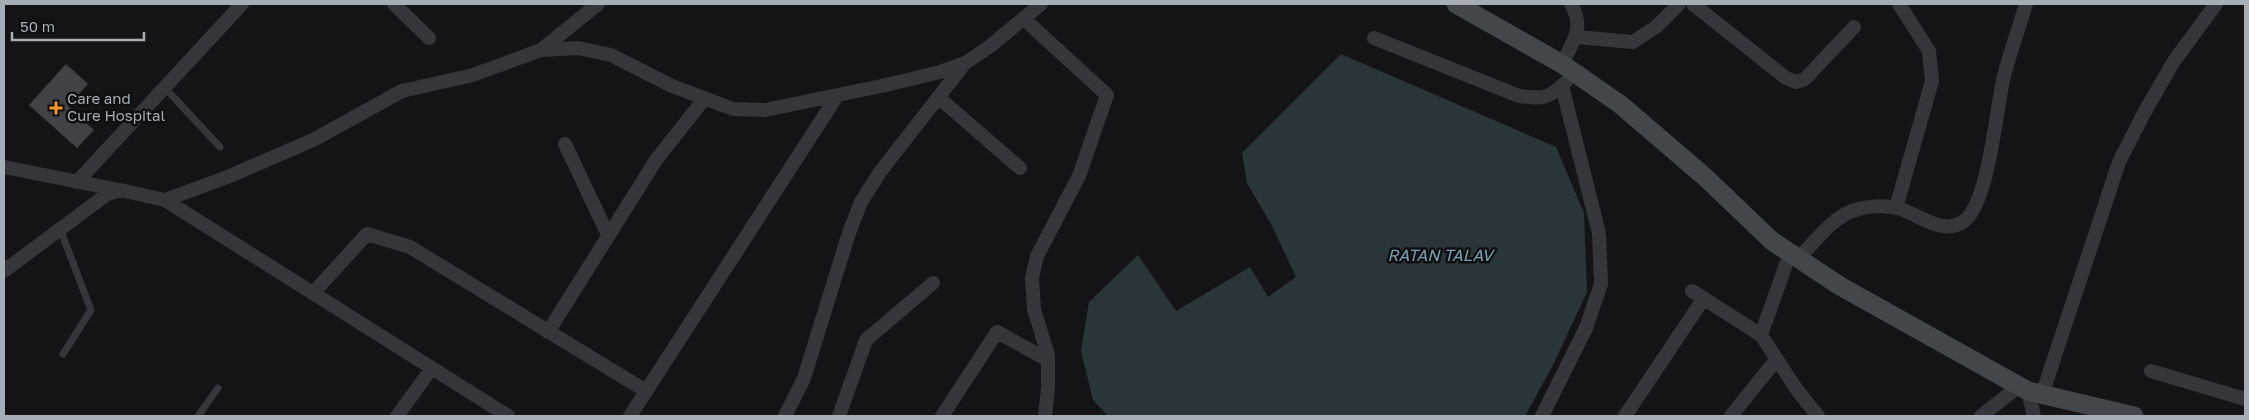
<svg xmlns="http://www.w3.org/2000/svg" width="2249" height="420" font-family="'Golos Text',sans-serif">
<rect width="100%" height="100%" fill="#141416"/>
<path fill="#2a353a" d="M1341,54L1556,147L1584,213L1587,292L1552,367L1525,416H1108L1093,400L1081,351L1089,302L1138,255L1176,311L1250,267L1268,297L1296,277L1271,224L1247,183L1242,153Z"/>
<path fill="#404246" stroke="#2e2e32" d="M66,64L88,84L68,106L94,130L77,148L29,105Z"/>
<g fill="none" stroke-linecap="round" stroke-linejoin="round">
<path stroke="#35363b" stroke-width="7" d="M165,88L220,147
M60,229L91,310L63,354
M198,416L218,388"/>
<path stroke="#35363b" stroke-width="14" d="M394,4L429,38
M1693,4L1786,78L1796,82L1805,79L1854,27
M1024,19L1107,95L1079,176L1037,256L1032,278L1034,309L1048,355V389L1045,416
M1576,37L1633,42L1656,27L1679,4
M1374,38L1519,96C1544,99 1548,99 1566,82
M541,50L598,4
M1562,64C1573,41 1585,28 1571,4
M938,97L1020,168
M565,144L608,235
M4,167L119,190
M77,182L242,4
M165,200L508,416
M1896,208L1932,81L1929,51L1899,4
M1798,259C1815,242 1832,217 1855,210C1867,206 1884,205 1897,208C1918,213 1942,237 1964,221C1989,202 1996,109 2004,76C2010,52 2019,28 2026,4
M4,271L106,195L120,190L165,200L230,176L315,139L402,91L473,75L541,50L578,48L611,55L672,86L733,109L765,110L886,85L940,72L965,63L989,47L1041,4
M1692,291L1761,335L1797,390L1818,416
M313,293L367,234L410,247L646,391
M548,332L656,160L705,98
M1761,335L1790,253
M2151,371L2245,399
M2028,391L2034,416
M2042,395L2119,162L2144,113L2174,61L2216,4
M397,416L432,368
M630,416L837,96
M785,416L804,378L849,233L861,202L880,172L965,63
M839,416L866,340L933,283
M942,416L997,332L1048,360
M1542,416L1586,328L1601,284L1599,233L1562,86
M1625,416L1704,298
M1731,416L1776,360
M1981,416L2019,386"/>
<path stroke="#43464b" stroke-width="19" d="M1456,4L1562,64L1621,105L1705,177L1772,241L1840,286L2028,391L2134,416"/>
</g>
<path fill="#f8942a" stroke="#0f0f11" stroke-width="2" d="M53.5 100.5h5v5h5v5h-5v5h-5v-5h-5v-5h5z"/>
<g text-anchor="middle" stroke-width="5" stroke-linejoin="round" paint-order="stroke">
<g font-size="15" fill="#a5adb6" stroke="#0f0f11" text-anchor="start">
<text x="67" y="104">Care and<tspan x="67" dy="17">Cure Hospital</tspan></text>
</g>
<g font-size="16" font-style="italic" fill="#7aa1b3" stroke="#0f0f11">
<text x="1440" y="261">RATAN TALAV</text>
</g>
</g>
<rect width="2249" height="420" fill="none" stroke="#a5adb6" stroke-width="10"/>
<path d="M12 32v8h132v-8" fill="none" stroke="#a5adb6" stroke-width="2.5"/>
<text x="20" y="32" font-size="15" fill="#a5adb6" stroke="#0f0f11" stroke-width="4" paint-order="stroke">50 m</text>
</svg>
